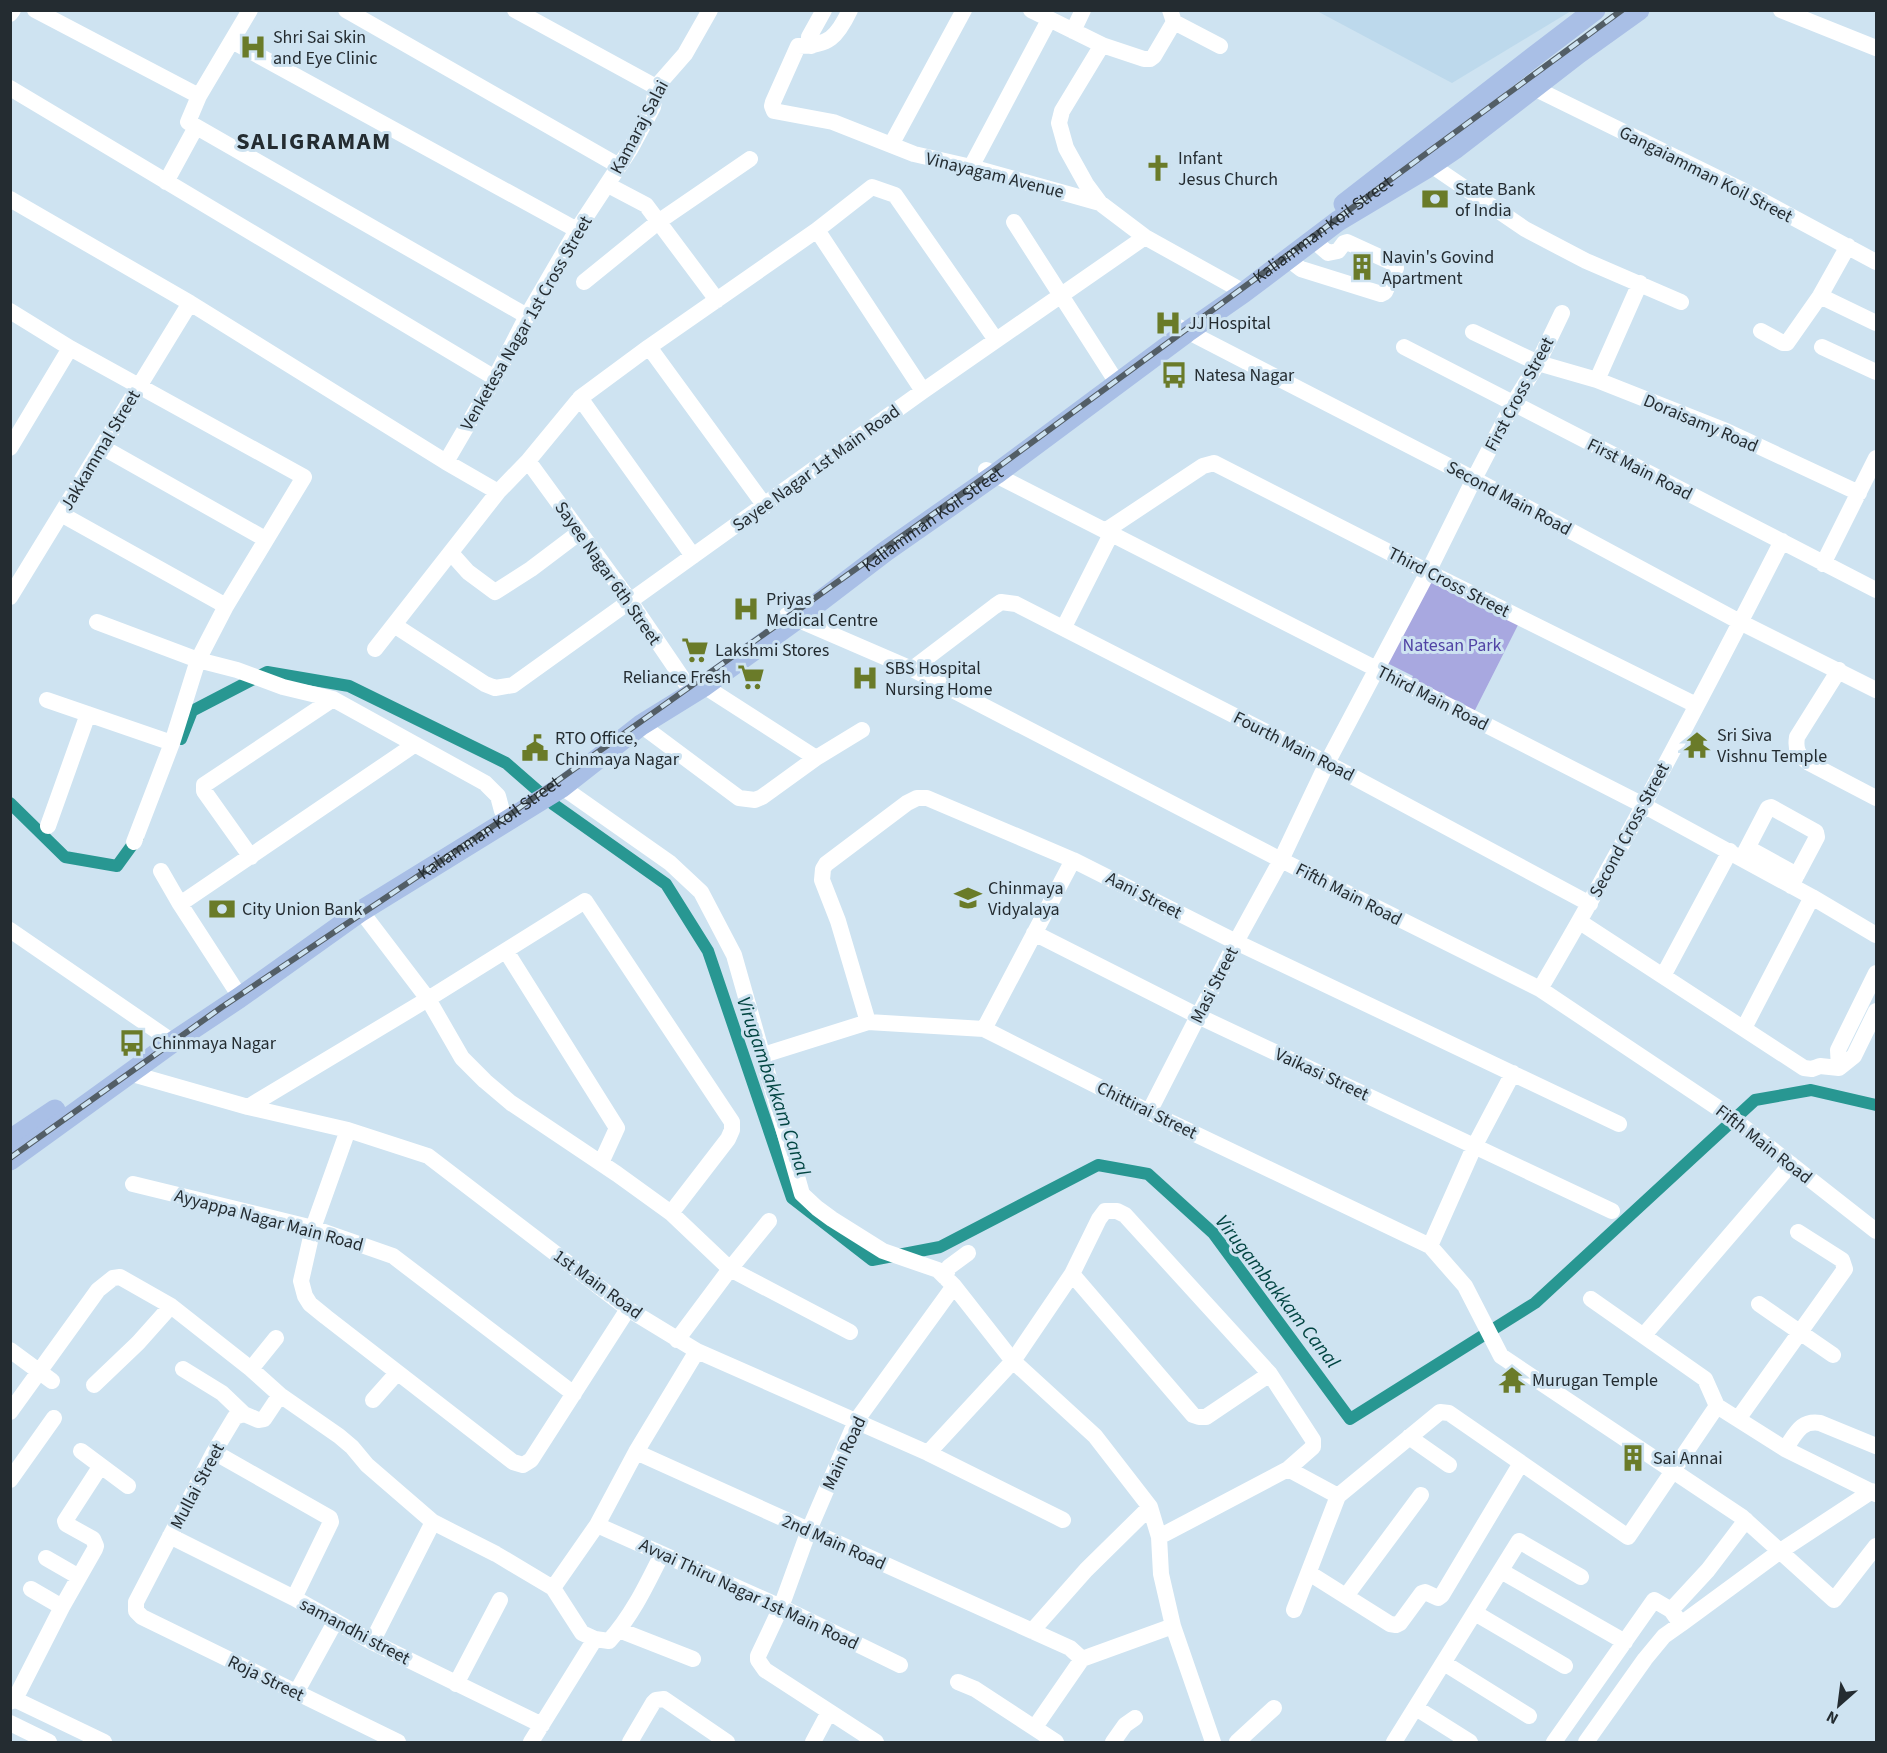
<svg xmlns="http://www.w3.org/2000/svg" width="1887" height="1753" font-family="'Source Sans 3',sans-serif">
<rect width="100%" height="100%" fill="#cee3f1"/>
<path fill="#bdd9ec" d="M1317,11H1571L1452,83Z"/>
<path fill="#a8a8e0" d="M1430,577L1519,623L1473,714L1410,682L1413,676L1387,663Z"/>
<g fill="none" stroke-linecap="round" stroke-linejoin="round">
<path stroke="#289792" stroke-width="12" d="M181,739L192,711L267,672L349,686L506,763L553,804L666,884L708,951L792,1198L872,1260L940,1247L1098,1165L1148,1174L1213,1233L1350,1419L1535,1303L1755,1100L1811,1090L1876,1105
M10,803L65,857L117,866L138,837"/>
<path stroke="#fff" stroke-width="16" d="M35,10L199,96
M250,10L199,96L188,122L527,316
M346,10L619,166
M515,10L656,87
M850,10C837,37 829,46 798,46L773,102L772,106L774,111L833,122L914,154L971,167L1100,203
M1031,10L1102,45L1062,111L1059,123L1066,148L1086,184L1100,203L1145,237L1235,287L1243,293
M1781,10L1876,48
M10,14L13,10
M1174,22L1220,46
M1073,31L1083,10
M232,41L577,230
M1102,45L1144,59H1150L1154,56L1174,22L1170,10
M811,46L809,37L824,10
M10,88L495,378
M1534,88L1742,190L1876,262
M891,145L964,10
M1431,165L1525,229L1586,261L1681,302
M971,167L1049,20
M166,182L196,127
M608,185L646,205L717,300
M10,199L190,303L446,462L498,492
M1014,222L1112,375
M817,230L923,391
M1288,259L1301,269L1381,294L1385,292L1396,268L1395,264L1347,242L1344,243L1338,251L1328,253L1313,240
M584,282L658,222L750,159
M1820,296L1876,323
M10,311L70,348L304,477L226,606L198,660L97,622
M1179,327L1474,479L1740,622L1876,690
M1761,331L1783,343H1787L1820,296L1848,246
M1473,332L1538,363L1597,380L1726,431L1859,493
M649,347L765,506
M1404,347L1876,590
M1822,347L1876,372
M1597,380L1640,283
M580,398L693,556
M102,447L265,539
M10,448L70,348
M528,461L630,601L687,685
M446,462L495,378L527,316L577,230L631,148L653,107L656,87L685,54L710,10
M986,470L1643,805L1812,897L1876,935
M61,514L226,606
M1105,531L1203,466L1214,463L1428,572L1696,705
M451,553L468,572L495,592L531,569L580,532
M1823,564L1876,458
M10,597L190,303
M787,615L912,669L1281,860L1540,989L1727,1114L1876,1231
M394,625L485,684L495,688L513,685L923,391L1145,237
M1064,627L1111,534
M375,649L498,492L528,461L580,398L649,347L817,230L872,187L895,195L996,340
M912,669L995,606L1001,602L1016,604L1327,763L1590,904
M1839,670L1797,737C1795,750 1798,755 1809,763L1876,798
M704,686L816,758
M47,700L172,743
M641,725L739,798L755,800L762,797L816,758L862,730
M562,787L670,863L701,892L734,955L802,1194L817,1208L832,1219L883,1251L938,1270L954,1286L1013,1361L1095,1436L1150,1507L1159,1537L1161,1574L1173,1626L1213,1742
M48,826L88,714
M134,842L172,743L198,660L237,670L283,687L333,699L485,783L498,796L502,811
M1748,848L1797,875
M251,857L204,791V785L333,699
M1742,858L1768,808L1771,807L1816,832L1817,837L1791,886
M161,871L180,904L235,989
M180,904L414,745
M361,911L428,999L462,1058L485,1081L511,1103L617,1174L671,1213L730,1269L850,1332
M1580,922L1804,1068L1812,1069L1820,1066L1839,1068L1854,1056L1876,1011
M10,930L173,1042
M1034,933L1198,1016L1612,1211
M506,951L617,1128L601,1163
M1663,976L1730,851
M1540,989C1626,843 1705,692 1782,541
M868,1022L838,921L822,880L823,869L826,864L907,803L917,798H927L1073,860L1236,942L1619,1124
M1744,1028L1812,897
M984,1029L1073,860
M763,1055L868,1022L984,1029L1149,1112L1430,1246L1465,1286L1501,1356L1742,1517L1834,1600L1876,1546
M1839,1068L1838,1050L1876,973
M129,1073L248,1107L348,1130L428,1156L628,1309L697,1351L928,1453L1063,1520
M248,1107L428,999L585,901L732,1122V1130L728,1139L671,1213
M1149,1112L1236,942L1281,860L1327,763L1428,572L1474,479L1513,404L1538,363L1562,313
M348,1130L313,1228L301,1281L305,1296L310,1304L326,1317L513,1462L523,1465L531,1460L628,1309
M133,1184L313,1228L393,1256L574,1394
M1430,1246L1475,1145L1513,1073
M1072,1274L1193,1415L1199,1417H1206L1270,1374L1313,1440V1447L1288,1469L1159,1537
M945,1277L949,1267L968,1253
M1591,1299L1705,1379L1717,1406L1785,1449L1876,1494
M1759,1304L1833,1355
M1644,1335L1791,1164
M677,1340L730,1269L769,1221
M10,1350L52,1381
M183,1369L222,1393L244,1414
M251,1369L276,1338
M94,1385L138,1343L171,1306
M280,1395L264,1419L258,1420L244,1414L235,1417L214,1452L136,1602V1611L142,1617L398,1742
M373,1400L397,1373
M10,1412L98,1290L113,1278L120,1277L171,1306L251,1369L280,1395L339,1436L352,1447L367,1465L433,1522L496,1554L553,1588L582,1633L595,1639L609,1641C632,1616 647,1584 662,1554
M1738,1419L1845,1269L1842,1260L1798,1232
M1409,1437L1449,1465
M1785,1449C1796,1434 1800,1420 1820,1423L1876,1446
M81,1451L128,1486
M214,1452L330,1518L331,1522L294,1598
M636,1452L1070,1648L1082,1659
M928,1453L1013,1361L1072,1274L1099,1219L1105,1211H1117L1125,1215L1270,1374
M1288,1469L1338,1496
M10,1480L54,1418
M597,1525L781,1607L900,1665
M170,1536L294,1598L372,1642L542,1725
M46,1558L79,1577
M1501,1571L1625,1642
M1309,1573L1390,1624L1396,1625L1400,1623L1422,1593L1425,1592L1438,1598L1442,1595L1521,1463
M553,1588L597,1525L636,1452L697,1351
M31,1589L62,1607
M1346,1596L1421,1495
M1294,1610L1338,1496L1440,1412L1449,1413L1628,1537L1717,1406
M1671,1610L1708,1570L1746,1520
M1475,1613L1565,1666
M619,1630L693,1659
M1032,1631L1086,1570L1150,1507
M372,1642L433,1522
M1444,1663L1529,1716
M958,1682L975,1689L1056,1742
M456,1684L500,1600
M296,1693L335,1622
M10,1697L104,1742
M10,1702L15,1699L62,1607L95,1549L96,1546L93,1539L66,1524L65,1521L100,1467
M1416,1708L1470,1742
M10,1723L49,1742
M1035,1727L1082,1659L1173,1626
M531,1742L595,1639
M630,1742L653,1703L656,1700L664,1699L727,1742
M813,1742L829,1712
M876,1742L765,1670L758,1660V1656L781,1607L809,1530L856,1421L954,1286
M1113,1742L1125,1725L1135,1718
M1237,1742L1274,1708
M1394,1742L1519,1541L1581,1577
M1554,1742L1654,1600L1671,1610L1681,1624L1779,1552L1872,1491
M1586,1742L1645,1659L1664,1636L1681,1624"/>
<g stroke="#a9bfe6" stroke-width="21">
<path d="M1344,204L1536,55L1595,10"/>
<path d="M10,1140L55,1110"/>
<path id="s1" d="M10,1160L173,1042L239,998L361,911L562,787L641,725L704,686L797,619L886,551L996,474L1187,332L1243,293L1338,221L1425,169L1456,148L1579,53L1639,10"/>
</g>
<defs>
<g id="rail">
<path id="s2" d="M10,1158L222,1007L505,818L967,490L1622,10"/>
</g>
</defs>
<use href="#rail" stroke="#535e66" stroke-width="6"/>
<use href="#rail" stroke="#cee3f1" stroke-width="4" stroke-dasharray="11" stroke-linecap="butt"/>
</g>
<defs>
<symbol id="hospital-bare" viewBox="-9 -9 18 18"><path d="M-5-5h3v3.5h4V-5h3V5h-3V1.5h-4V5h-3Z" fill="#6a7b29" stroke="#cee3f1" stroke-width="2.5" paint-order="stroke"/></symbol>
<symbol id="church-bare" viewBox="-9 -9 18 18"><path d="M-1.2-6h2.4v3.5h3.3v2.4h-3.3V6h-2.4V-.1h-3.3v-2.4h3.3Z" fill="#6a7b29" stroke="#cee3f1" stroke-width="2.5" paint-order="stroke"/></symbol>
<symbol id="bank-bare" viewBox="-9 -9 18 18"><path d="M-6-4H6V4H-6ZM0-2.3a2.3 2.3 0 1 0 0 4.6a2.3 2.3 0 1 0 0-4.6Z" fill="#6a7b29" stroke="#cee3f1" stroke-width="2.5" paint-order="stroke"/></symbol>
<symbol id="building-bare" viewBox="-9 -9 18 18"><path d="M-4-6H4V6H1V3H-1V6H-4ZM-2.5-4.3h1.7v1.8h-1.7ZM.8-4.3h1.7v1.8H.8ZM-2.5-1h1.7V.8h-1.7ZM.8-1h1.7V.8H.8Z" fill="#6a7b29" stroke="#cee3f1" stroke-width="2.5" paint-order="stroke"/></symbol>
<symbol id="bus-bare" viewBox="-9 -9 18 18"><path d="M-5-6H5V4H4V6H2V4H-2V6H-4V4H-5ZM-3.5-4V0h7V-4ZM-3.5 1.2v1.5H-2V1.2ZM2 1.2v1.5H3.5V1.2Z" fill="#6a7b29" stroke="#cee3f1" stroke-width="2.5" paint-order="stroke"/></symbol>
<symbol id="supermarket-bare" viewBox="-9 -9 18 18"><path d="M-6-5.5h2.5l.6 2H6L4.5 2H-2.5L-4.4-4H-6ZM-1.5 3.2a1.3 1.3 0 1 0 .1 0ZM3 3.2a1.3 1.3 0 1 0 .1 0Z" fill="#6a7b29" stroke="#cee3f1" stroke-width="2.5" paint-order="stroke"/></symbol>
<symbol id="temple-bare" viewBox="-9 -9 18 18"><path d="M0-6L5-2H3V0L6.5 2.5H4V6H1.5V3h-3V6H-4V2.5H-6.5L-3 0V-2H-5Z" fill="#6a7b29" stroke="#cee3f1" stroke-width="2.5" paint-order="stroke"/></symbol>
<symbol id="civic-bare" viewBox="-9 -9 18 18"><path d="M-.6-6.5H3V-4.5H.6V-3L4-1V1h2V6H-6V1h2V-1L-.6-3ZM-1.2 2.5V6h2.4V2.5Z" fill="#6a7b29" stroke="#cee3f1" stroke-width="2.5" paint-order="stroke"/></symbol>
<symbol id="school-bare" viewBox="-9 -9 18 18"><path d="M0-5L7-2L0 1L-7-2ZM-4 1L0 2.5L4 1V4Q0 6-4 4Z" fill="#6a7b29" stroke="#cee3f1" stroke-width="2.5" paint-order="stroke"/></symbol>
</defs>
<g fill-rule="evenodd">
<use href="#hospital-bare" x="234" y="28" width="38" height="38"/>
<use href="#church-bare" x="1139" y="149" width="38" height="38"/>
<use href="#bank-bare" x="1416" y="180" width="38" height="38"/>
<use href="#building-bare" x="1343" y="248" width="38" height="38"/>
<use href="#hospital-bare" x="1149" y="304" width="38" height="38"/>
<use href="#bus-bare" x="1155" y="356" width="38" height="38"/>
<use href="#hospital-bare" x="727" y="590" width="38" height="38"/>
<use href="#supermarket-bare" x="676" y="631" width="38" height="38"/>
<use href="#supermarket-bare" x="732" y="658" width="38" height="38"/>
<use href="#hospital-bare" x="846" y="659" width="38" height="38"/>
<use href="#temple-bare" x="1678" y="726" width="38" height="38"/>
<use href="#civic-bare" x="516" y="729" width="38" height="38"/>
<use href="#school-bare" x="949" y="879" width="38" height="38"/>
<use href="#bank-bare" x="203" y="890" width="38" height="38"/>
<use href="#bus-bare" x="113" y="1024" width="38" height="38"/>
<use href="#temple-bare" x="1493" y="1361" width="38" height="38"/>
<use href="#building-bare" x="1614" y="1439" width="38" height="38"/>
</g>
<g text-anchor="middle" stroke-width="6" stroke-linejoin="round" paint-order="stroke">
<g font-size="18" fill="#242c31" stroke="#cee3f1" text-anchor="start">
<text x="273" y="43">Shri Sai Skin<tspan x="273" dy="21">and Eye Clinic</tspan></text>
<text x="1178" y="164">Infant<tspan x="1178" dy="21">Jesus Church</tspan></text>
<text x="1455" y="195">State Bank<tspan x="1455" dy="21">of India</tspan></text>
<text x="1382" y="263">Navin's Govind<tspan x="1382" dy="21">Apartment</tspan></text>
<text x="1188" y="329">JJ Hospital</text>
<text x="1194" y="381">Natesa Nagar</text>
<text x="766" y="605">Priyas<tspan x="766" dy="21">Medical Centre</tspan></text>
<text x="715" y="656">Lakshmi Stores</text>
<text x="885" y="674">SBS Hospital<tspan x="885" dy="21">Nursing Home</tspan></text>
<text x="731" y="683" text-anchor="end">Reliance Fresh</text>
<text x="1717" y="741">Sri Siva<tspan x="1717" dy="21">Vishnu Temple</tspan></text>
<text x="555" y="744">RTO Office,<tspan x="555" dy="21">Chinmaya Nagar</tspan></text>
<text x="988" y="894">Chinmaya<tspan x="988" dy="21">Vidyalaya</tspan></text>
<text x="242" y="915">City Union Bank</text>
<text x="152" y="1049">Chinmaya Nagar</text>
<text x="1532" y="1386">Murugan Temple</text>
<text x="1653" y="1464">Sai Annai</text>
</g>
<g font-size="18" fill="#242c31" stroke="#cee3f1">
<text transform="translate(639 127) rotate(-62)" y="6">Kamaraj Salai</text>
<text transform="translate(1706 174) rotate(27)" y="6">Gangaiamman Koil Street</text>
<text transform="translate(995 175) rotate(14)" y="6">Vinayagam Avenue</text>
<text dy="6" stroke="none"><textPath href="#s2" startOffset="1608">Kaliamman Koil Street</textPath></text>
<text transform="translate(526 323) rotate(-60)" y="6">Venketesa Nagar 1st Cross Street</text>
<text transform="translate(1519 394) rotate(-62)" y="6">First Cross Street</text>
<text transform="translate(1701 423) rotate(23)" y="6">Doraisamy Road</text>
<text transform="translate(100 450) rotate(-59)" y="6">Jakkammal Street</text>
<text transform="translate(816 468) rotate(-36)" y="6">Sayee Nagar 1st Main Road</text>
<text transform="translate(1640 469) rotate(27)" y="6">First Main Road</text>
<text transform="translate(1509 498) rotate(28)" y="6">Second Main Road</text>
<text dy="6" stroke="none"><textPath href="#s1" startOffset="1124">Kaliamman Koil Street</textPath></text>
<text transform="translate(608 573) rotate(55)" y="6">Sayee Nagar 6th Street</text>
<text transform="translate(1449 582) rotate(27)" y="6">Third Cross Street</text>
<text transform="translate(1433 698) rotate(27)" y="6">Third Main Road</text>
<text transform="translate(1294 746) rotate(27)" y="6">Fourth Main Road</text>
<text dy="6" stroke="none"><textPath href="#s2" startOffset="582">Kaliamman Koil Street</textPath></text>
<text transform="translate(1629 830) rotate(-62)" y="6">Second Cross Street</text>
<text transform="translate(1349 894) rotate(27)" y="6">Fifth Main Road</text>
<text transform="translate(1144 895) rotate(27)" y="6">Aani Street</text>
<text transform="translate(1214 985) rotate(-63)" y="6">Masi Street</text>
<text transform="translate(1322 1074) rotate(25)" y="6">Vaikasi Street</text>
<text transform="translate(1147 1110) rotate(26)" y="6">Chittirai Street</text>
<text transform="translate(1764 1144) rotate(38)" y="6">Fifth Main Road</text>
<text transform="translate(269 1220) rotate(15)" y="6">Ayyappa Nagar Main Road</text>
<text transform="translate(598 1284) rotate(36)" y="6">1st Main Road</text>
<text transform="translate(844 1453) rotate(-65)" y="6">Main Road</text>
<text transform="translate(197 1486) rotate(-62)" y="6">Mullai Street</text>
<text transform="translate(834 1542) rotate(24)" y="6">2nd Main Road</text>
<text transform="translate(749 1594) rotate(25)" y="6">Avvai Thiru Nagar 1st Main Road</text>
<text transform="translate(355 1631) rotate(28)" y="6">samandhi street</text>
<text transform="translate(266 1678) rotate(26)" y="6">Roja Street</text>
</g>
<g font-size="18" fill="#5043a4" stroke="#cee3f1">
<text x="1452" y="651">Natesan Park</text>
</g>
<g font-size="20" font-style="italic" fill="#024542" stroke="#cee3f1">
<text transform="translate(774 1086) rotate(71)" y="7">Virugambakkam Canal</text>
<text transform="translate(1278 1291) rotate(52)" y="7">Virugambakkam Canal</text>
</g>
<g font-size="24" font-weight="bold" letter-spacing="1.5" fill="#242c31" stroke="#cee3f1">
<text x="314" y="149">SALIGRAMAM</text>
</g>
</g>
<rect width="1887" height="1753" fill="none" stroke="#242c31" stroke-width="24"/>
<g transform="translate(1839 1705) rotate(208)" stroke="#cee3f1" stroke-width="4.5" paint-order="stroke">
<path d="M0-4.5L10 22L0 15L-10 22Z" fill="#242c31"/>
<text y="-9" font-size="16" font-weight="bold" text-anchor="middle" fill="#242c31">N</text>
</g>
</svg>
